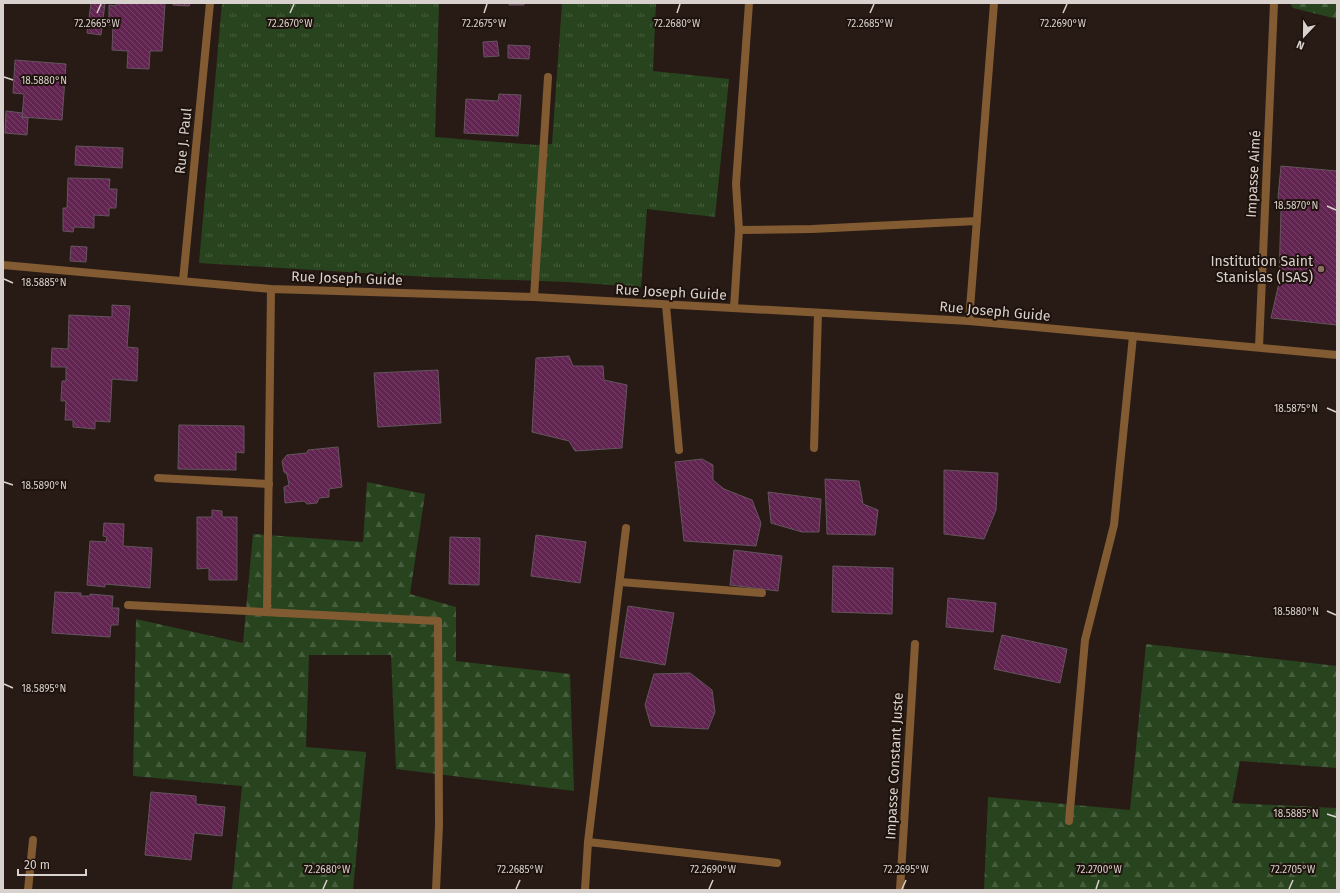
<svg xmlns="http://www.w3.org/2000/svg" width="1340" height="893" font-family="'Fira Sans',sans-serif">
<defs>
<pattern id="grass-tufts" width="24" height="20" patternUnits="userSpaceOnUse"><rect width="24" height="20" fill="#28441e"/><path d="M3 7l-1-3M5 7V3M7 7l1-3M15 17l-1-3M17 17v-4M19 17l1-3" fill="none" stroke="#475e3e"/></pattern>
<pattern id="forest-firs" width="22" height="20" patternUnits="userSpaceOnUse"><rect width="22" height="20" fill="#28441e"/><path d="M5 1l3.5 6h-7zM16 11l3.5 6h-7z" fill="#475e3e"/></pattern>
<pattern id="building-back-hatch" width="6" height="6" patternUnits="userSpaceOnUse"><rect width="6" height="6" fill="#622450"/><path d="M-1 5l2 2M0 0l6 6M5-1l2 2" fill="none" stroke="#784368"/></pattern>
</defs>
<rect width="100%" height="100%" fill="#281b15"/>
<path fill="url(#grass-tufts)" d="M222,3H439L435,137L537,145L552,144L562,3H656L653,71L729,79L715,217L647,209L641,287L568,282L428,277L199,263Z"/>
<path fill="url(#forest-firs)" d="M1290,3H1337V19L1293,8Z
M367,482L425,494L410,594L456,607V661L570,674L574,791L396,769L391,655H309L306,747L366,752L353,890H232L242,786L133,776L136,619L243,643L253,534L363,542Z
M1146,644L1337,666V768L1240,761L1232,803L1337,808V890H984L988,797L1130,810Z"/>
<path fill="url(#building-back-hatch)" stroke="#63555e" d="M91,3H105L101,35L87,33Z
M116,3H165L162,51H150L149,69L127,68L128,51L112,50L113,25H109V5L116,6Z
M173,3H190L189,6L173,5Z
M509,3H524V5H509Z
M497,41L499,56L484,57L483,42Z
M508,45L530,46L529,59L508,58Z
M15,60L66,64L62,120L22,117L24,94L13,93Z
M499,94L521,95L518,136L464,133L466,99L498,101Z
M6,111L23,113L22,117L28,118L27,135L5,133Z
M76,146L123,148L122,168L75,165Z
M1281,166L1337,171V325L1271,318L1279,283L1281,209L1278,197Z
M68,178L110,179L109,189H117L116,208H109V216L94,215V228L74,227L73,232L63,231V208H67Z
M71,246L87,247L86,262L70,261Z
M112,305L130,306L127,347L138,348L137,381L112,379L110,422L95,421V429L73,427V420H65L66,401H61L62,381H66V367H51L52,348L68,349L69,315L112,317Z
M569,356L573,366H603L604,380L627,385L622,448L575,451L569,441L532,432L536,358Z
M438,370L441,423L378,427L374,373Z
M179,425L244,426V453L236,452V470L178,469Z
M338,447L342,487L329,489V497L319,498L317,503L307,504L304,501L285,503L284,487L289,485L287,474L284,472L282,461L287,455L307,453L308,450Z
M702,459L713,465V480L724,489L752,500L761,523L756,546L684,541L675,462Z
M944,470L998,473L996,510L984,539L944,534Z
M825,479L859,481L863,504L878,510L875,535L827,534Z
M768,492L821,499L819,532H802L771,523Z
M212,510L222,511V517H237V580H209V568L197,569V517H212Z
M104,523L124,524L123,546L152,548L150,588L105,584V587L87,585L90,541L106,542L107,537L103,536Z
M536,535L586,542L580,583L531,576Z
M450,537L480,538L479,585L449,584Z
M734,550L782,556L778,591L730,585Z
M833,566L893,568L892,614L832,612Z
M55,592L81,593V596H90V594L113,596L112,608H119L118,625H111L110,637L52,633Z
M948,598L996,603L993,632L946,627Z
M628,606L674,613L665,665L620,657Z
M1002,635L1067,649L1060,683L994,669Z
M690,673L712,690L715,712L708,729L651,726L645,705L654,674Z
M151,792L196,796V804L225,807L222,836L194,833L191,860L145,855Z"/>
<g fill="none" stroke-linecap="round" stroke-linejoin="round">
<path stroke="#825b33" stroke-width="8" d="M534,297L548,77
M666,305L679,450
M814,448L818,313
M158,478L269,484
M620,582L762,593
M128,605L438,621L439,825L436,890
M588,842L777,863
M28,890L33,840"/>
<path stroke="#825b33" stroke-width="8" d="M749,3L736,184L739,230L812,229L977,221
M3,265L271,289L534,297L969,321L1337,355
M183,281L210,3
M734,308L739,230
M969,321L994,3
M1259,347L1274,3
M267,612L271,289
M1069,821L1085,640L1114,525L1133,336
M585,890L588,842L626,528
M900,890L915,644"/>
</g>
<path fill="none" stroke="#d9d1cd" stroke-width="1.5" d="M97,13L101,4M290,13L294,4M484,13L487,4M677,13L680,4M870,13L874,4M1063,13L1067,4M4,77L13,80M1327,206L1336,210M4,279L13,283M1327,408L1336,412M4,482L13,485M1327,611L1336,615M4,684L13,688M1327,814L1336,817M323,889L327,880M516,889L520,880M709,889L713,880M902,889L906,880M1096,889L1099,880M1289,889L1293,880"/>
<circle fill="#8d6e63" stroke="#1e120c" stroke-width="1.5" cx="1321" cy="269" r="4"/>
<g text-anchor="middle" stroke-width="4" stroke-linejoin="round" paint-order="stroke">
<g font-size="14" fill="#d9d1cd" stroke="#1e120c">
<text transform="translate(183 141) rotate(-84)" y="5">Rue J. Paul</text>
<text transform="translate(1253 174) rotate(-87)" y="5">Impasse Aimé</text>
<text transform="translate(347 278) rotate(2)" y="5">Rue Joseph Guide</text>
<text transform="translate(671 292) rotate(3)" y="5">Rue Joseph Guide</text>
<text transform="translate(995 311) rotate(5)" y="5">Rue Joseph Guide</text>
<text transform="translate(894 766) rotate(-87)" y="5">Impasse Constant Juste</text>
</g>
<g font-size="14" fill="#d9d1cd" stroke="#1e120c" text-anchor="end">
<text x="1313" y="266">Institution Saint<tspan x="1313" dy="16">Stanislas (ISAS)</tspan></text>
</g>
</g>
<g font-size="10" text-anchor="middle" fill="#d9d1cd" stroke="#1e120c" stroke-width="4" stroke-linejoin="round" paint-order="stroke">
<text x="870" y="27">72.2685°W</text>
<text x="1063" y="27">72.2690°W</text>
<text x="97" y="27">72.2665°W</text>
<text x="290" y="27">72.2670°W</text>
<text x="484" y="27">72.2675°W</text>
<text x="677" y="27">72.2680°W</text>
<text x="44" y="84">18.5880°N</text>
<text x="1296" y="209">18.5870°N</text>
<text x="44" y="286">18.5885°N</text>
<text x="1296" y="412">18.5875°N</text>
<text x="44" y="489">18.5890°N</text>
<text x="1296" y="615">18.5880°N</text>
<text x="44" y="692">18.5895°N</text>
<text x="1296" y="817">18.5885°N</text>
<text x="327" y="873">72.2680°W</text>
<text x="520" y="873">72.2685°W</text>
<text x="713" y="873">72.2690°W</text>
<text x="906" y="873">72.2695°W</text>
<text x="1099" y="873">72.2700°W</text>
<text x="1293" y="873">72.2705°W</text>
</g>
<rect width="1340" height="893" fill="none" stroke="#d9d1cd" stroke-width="8"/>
<g transform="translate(1304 36) rotate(202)" stroke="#1e120c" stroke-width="3" paint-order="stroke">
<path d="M0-3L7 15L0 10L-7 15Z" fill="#d9d1cd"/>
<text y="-6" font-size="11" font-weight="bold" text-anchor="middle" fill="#d9d1cd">N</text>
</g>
<path d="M18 869v6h68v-6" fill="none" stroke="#d9d1cd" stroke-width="2"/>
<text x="24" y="869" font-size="12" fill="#d9d1cd" stroke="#1e120c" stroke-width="3" paint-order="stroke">20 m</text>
</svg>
